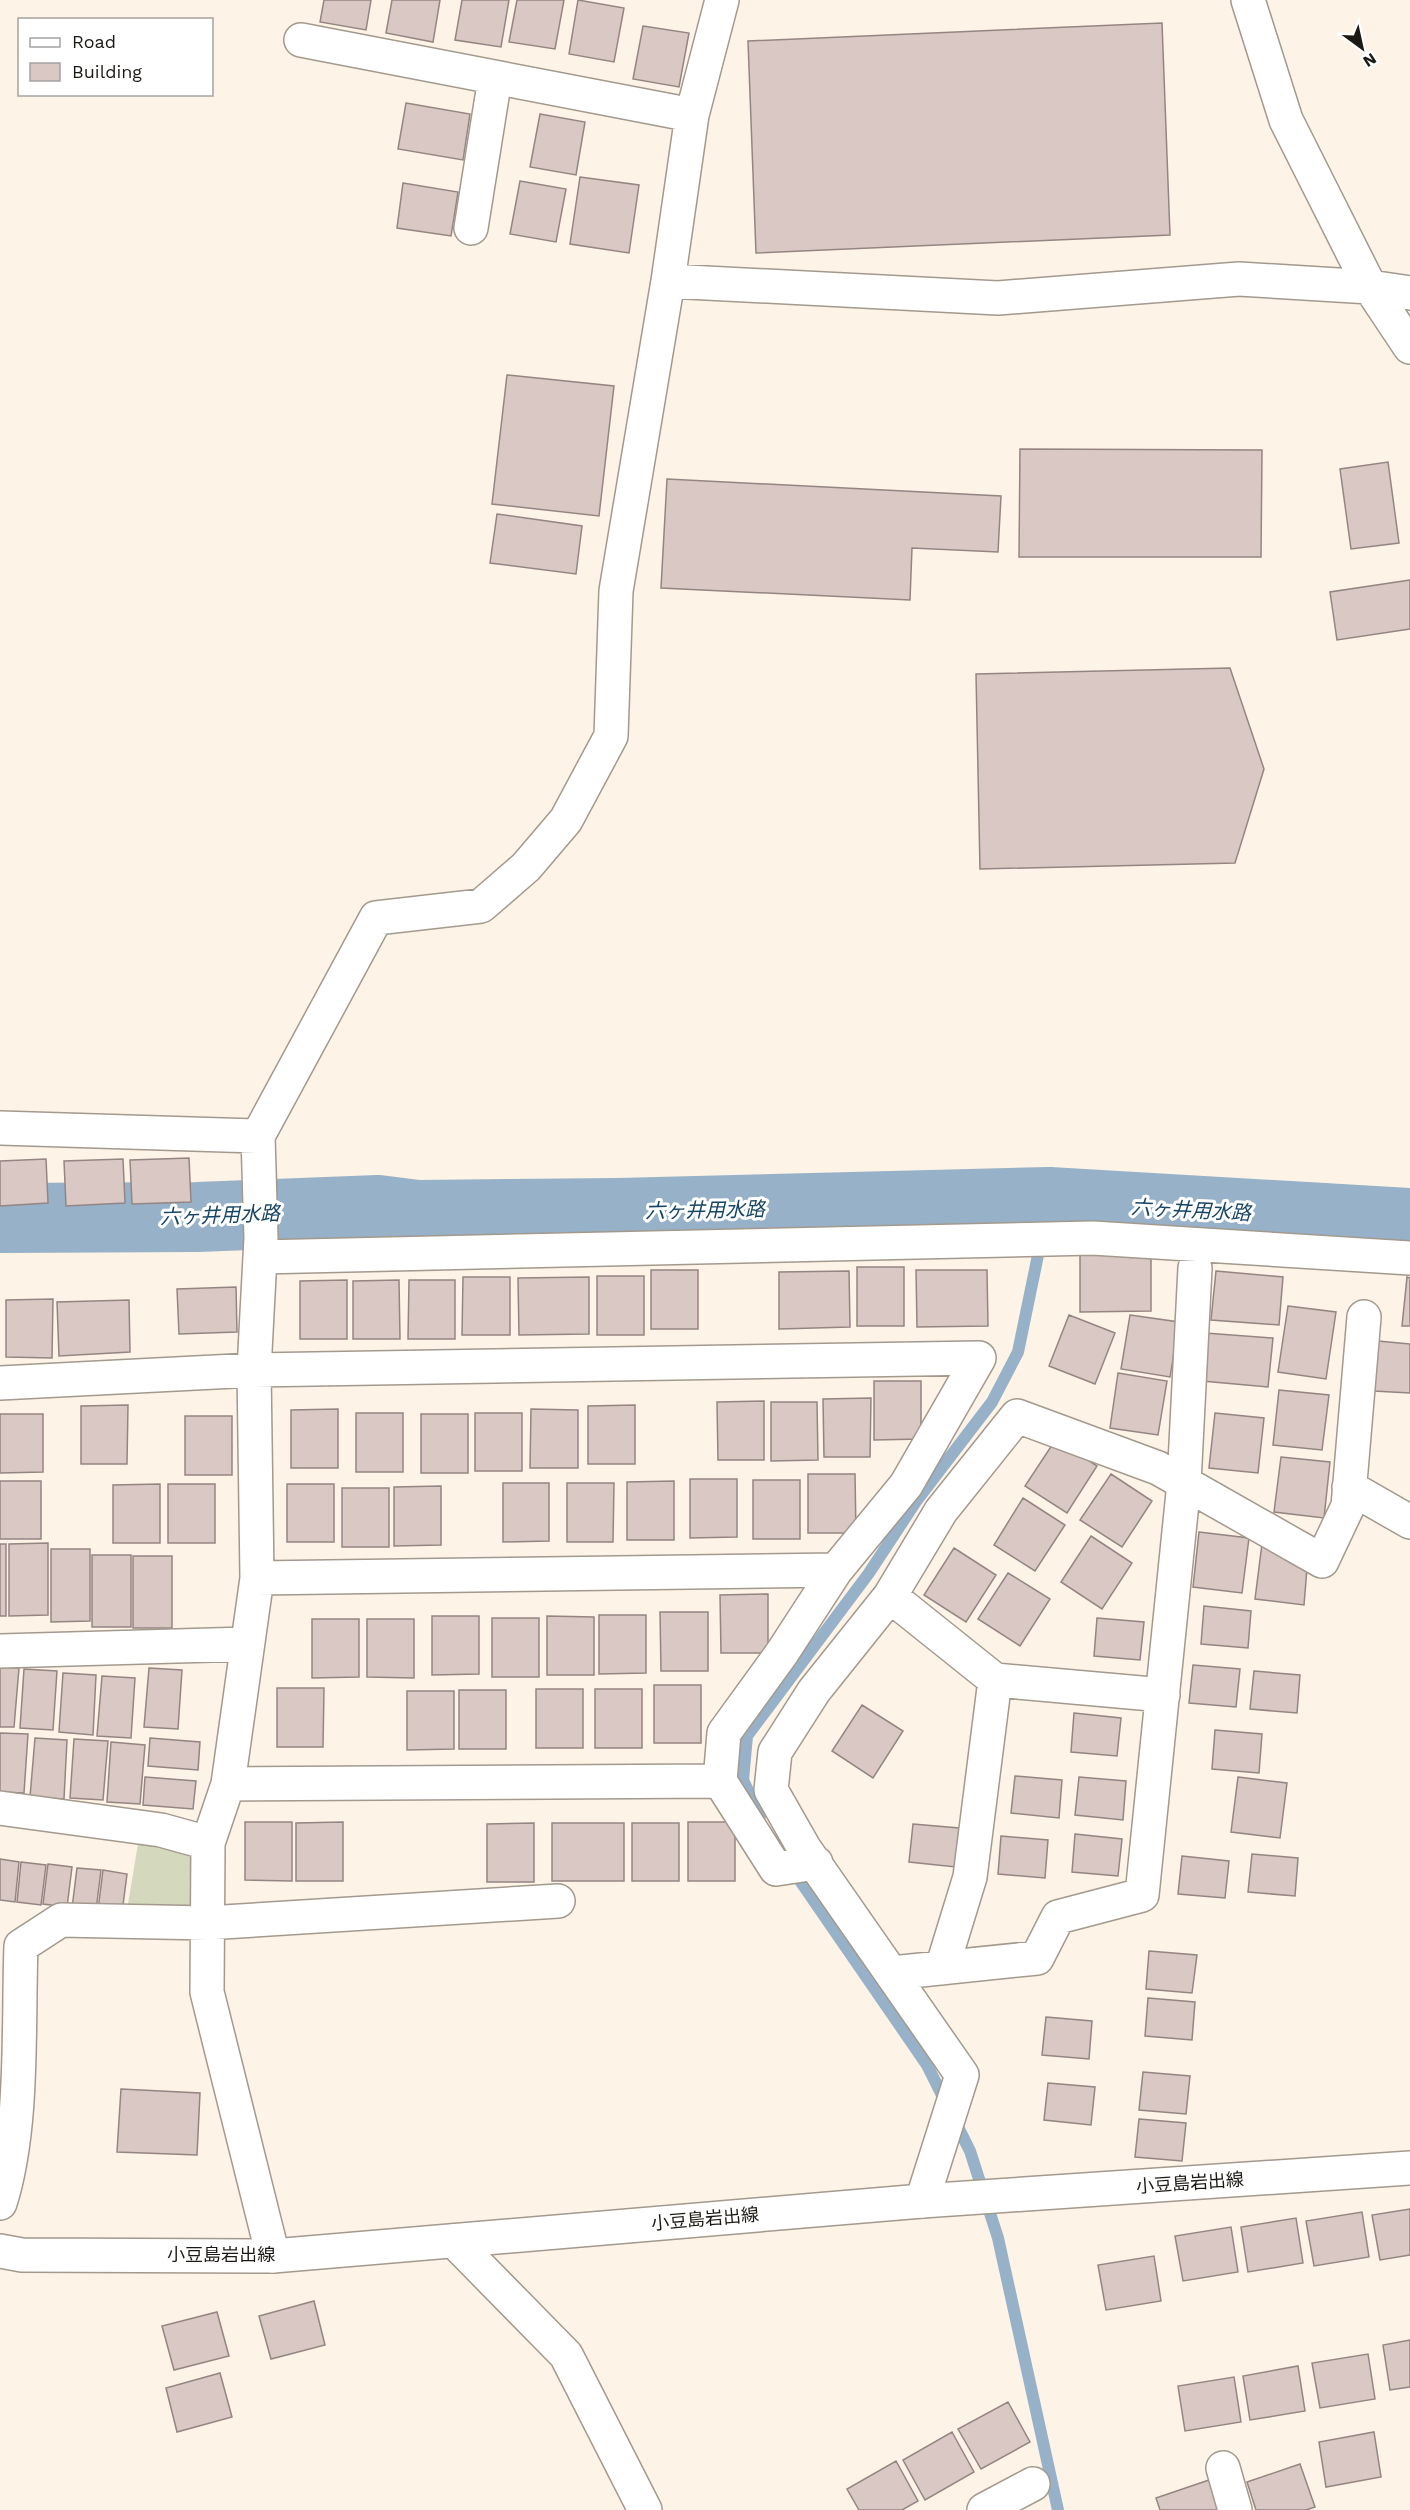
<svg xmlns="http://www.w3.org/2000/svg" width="1410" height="2510" font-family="'Work Sans','Noto Sans JP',sans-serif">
<rect width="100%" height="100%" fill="#fdf3e6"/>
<path fill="#d4d8bc" d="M139,1838L191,1850V1914L127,1910Z"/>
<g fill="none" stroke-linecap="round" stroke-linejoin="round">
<path stroke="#96b1c8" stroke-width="12" d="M760,1816L743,1780L747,1736L869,1573L917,1500L992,1402L1018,1352L1049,1202
M792,1869L927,2065L947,2105
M955,2121L970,2151L998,2238L1058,2510"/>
<path stroke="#96b1c8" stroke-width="70" d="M0,1218L197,1217L378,1210L417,1215L618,1213L1049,1202L1410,1223"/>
</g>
<path fill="#dac8c5" stroke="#958582" stroke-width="1.5" d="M324,0H371L366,30L320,22Z
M392,0H440L433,42L386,33Z
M462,0H509L501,47L455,40Z
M517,0H564L555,49L509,42Z
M578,0L624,8L614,62L569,54Z
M1162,23L1170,235L756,253L748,41Z
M643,26L689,33L679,87L633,79Z
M406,103L470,114L463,160L398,149Z
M540,114L585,122L576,175L530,167Z
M580,177L639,185L629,253L570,244Z
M520,181L566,189L556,242L510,234Z
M403,183L458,192L451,236L397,228Z
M507,375L614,386L599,516L492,504Z
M1020,449L1262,450L1261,557H1019Z
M1388,462L1399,543L1351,549L1340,469Z
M667,479L1001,496L998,552L912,548L910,600L661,588Z
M497,514L582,526L576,574L490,563Z
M1410,580V629L1337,640L1330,592Z
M1230,668L1264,769L1235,863L980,869L976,674Z
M189,1158L191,1202L132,1204L130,1160Z
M46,1159L48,1203L0,1206V1161Z
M123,1159L125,1203L66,1206L64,1161Z
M1151,1254V1311L1080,1312V1255Z
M857,1267H904V1326H857Z
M651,1270H698V1329H651Z
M916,1270H987L988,1326L917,1327Z
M849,1271L850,1327L779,1329V1272Z
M1216,1271L1283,1277L1279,1325L1211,1320Z
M597,1276H644V1335H597Z
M463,1277H510V1335H462Z
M589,1277V1334L519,1335L518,1278Z
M1407,1277L1410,1278V1326H1402Z
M347,1280V1339H300V1281Z
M399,1280L400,1339H353V1281Z
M409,1280H455V1339H408Z
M236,1287L237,1332L179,1334L177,1289Z
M53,1299L52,1358L6,1357V1300Z
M129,1300L130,1352L59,1356L57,1302Z
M1288,1306L1336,1312L1326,1379L1278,1372Z
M1069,1315L1115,1333L1095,1384L1049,1366Z
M1130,1315L1179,1322L1170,1377L1121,1369Z
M1205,1333L1273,1338L1268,1387L1202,1381Z
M1378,1341L1410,1344V1393L1374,1391Z
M1118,1373L1167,1381L1158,1435L1110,1428Z
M874,1381H921V1439L874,1440Z
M1279,1390L1329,1395L1322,1450L1273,1445Z
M871,1398L870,1457H824L823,1399Z
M764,1401V1460H718L717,1402Z
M771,1402H817L818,1460L771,1461Z
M128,1405L127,1464H81V1406Z
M635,1405V1464H588V1406Z
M338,1409V1468H291V1410Z
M531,1409L578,1410V1468H530Z
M356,1413H403V1472H356Z
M475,1413H522V1471H475Z
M1215,1413L1264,1418L1258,1473L1209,1468Z
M0,1414H43V1472L0,1473Z
M421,1414H468V1473H421Z
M185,1416H232V1475H185Z
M1056,1439L1097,1466L1067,1513L1025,1486Z
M1281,1457L1330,1462L1324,1518L1274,1512Z
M808,1474H855L856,1533H808Z
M1111,1474L1152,1501L1122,1547L1080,1520Z
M690,1479H737V1537L690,1538Z
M753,1480H800V1539H753Z
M0,1481H41V1539H0Z
M674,1481V1540H627V1482Z
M503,1483H549V1541L503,1542Z
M567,1483H614L613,1542H567Z
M160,1484V1543H113V1485Z
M168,1484H215V1543H168Z
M287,1484H334V1542H287Z
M441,1486V1545L394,1546V1487Z
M342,1488H389V1547H342Z
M1023,1498L1065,1525L1035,1571L994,1545Z
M1199,1532L1249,1538L1242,1593L1193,1587Z
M1091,1536L1132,1563L1102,1609L1061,1582Z
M48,1543V1615L9,1616V1544Z
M0,1544H6V1616H0Z
M1262,1544L1307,1568L1304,1605L1255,1599Z
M954,1548L996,1575L966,1622L924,1595Z
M51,1549H90V1621L51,1622Z
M92,1555H131V1627H92Z
M133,1556H172V1628H133Z
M1008,1573L1050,1599L1020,1646L978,1619Z
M768,1594V1653H721L720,1595Z
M1204,1606L1251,1611L1248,1648L1201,1644Z
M660,1612H708V1671H661Z
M599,1615H646V1673L599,1674Z
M432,1616H479V1674L432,1675Z
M547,1616L594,1617V1675H547Z
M492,1618H539V1677H492Z
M1097,1618L1144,1622L1140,1660L1094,1656Z
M312,1619H359V1677L312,1678Z
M367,1619H414V1678L367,1677Z
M1193,1665L1240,1669L1236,1707L1189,1703Z
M0,1667L19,1668L14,1727H0Z
M149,1668L182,1670L178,1729L144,1727Z
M24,1669L57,1671L53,1730L20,1728Z
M1254,1671L1300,1675L1297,1713L1250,1709Z
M63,1673L96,1675L93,1735L59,1732Z
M102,1676L135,1678L131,1738L97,1736Z
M654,1685H701V1743H654Z
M277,1688H324L323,1747H277Z
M536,1689H583V1748H536Z
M595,1689H642V1748H595Z
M459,1690H506V1749H459Z
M407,1691H454V1749L407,1750Z
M862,1705L903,1731L873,1778L832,1751Z
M1074,1713L1121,1718L1117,1756L1071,1752Z
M1215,1730L1262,1734L1259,1773L1212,1769Z
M0,1733L28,1734L24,1793L0,1792Z
M35,1738L67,1740L64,1799L30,1797Z
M150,1738L200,1742L198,1770L148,1766Z
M74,1739L108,1741L103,1800L70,1798Z
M111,1742L145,1745L140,1804L107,1802Z
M1015,1776L1062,1780L1059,1818L1011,1813Z
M145,1777L196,1781L193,1809L143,1805Z
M1079,1777L1126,1781L1123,1820L1075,1815Z
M1238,1777L1287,1783L1280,1838L1231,1832Z
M245,1822H292V1881L245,1880Z
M343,1822V1881H296V1823Z
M688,1822H735V1881H688Z
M534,1823V1882H487V1824Z
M552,1823H624V1881H552Z
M632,1823H679V1881H632Z
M913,1824L959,1828L956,1867L909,1862Z
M1075,1834L1122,1839L1118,1876L1072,1872Z
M1001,1836L1048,1840L1045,1878L998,1874Z
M1252,1854L1298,1858L1295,1896L1248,1892Z
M1182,1856L1229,1861L1225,1898L1178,1894Z
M0,1859L19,1862L15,1902L0,1900Z
M21,1862L46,1865L41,1905L17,1902Z
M48,1864L72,1867L67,1907L43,1904Z
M77,1868L101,1870L96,1910L72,1908Z
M103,1870L127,1874L122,1913L98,1910Z
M1149,1951L1197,1955L1192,1993L1146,1989Z
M1148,1998L1195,2002L1192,2040L1145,2036Z
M1046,2017L1092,2021L1089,2059L1042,2055Z
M1143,2072L1190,2076L1186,2114L1139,2110Z
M1048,2083L1095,2087L1091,2125L1044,2120Z
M121,2089L200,2093L197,2155L117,2152Z
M1139,2119L1186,2123L1182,2161L1135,2157Z
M1410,2209V2255L1380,2260L1372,2215Z
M1362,2212L1369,2257L1314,2266L1306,2221Z
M1296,2218L1303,2263L1248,2272L1241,2227Z
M1231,2227L1238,2272L1183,2281L1175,2236Z
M1154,2256L1161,2301L1106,2310L1098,2265Z
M314,2301L325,2345L271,2359L259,2316Z
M217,2312L229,2356L174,2370L162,2326Z
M1410,2340V2387L1390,2390L1383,2345Z
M1368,2354L1375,2399L1320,2408L1312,2363Z
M1298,2366L1305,2411L1250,2420L1243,2376Z
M220,2373L232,2417L177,2432L166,2388Z
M1234,2377L1241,2422L1185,2431L1178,2386Z
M1008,2402L1030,2442L981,2469L958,2429Z
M952,2432L974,2472L925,2500L903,2460Z
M1374,2432L1381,2477L1326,2487L1319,2442Z
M896,2461L918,2501L902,2510H859L847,2489Z
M1300,2464L1315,2507L1306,2510H1256L1247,2482Z
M1209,2480L1219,2510H1160L1156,2498Z"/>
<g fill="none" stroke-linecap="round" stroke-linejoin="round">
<defs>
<path id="minor" d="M1248,0L1286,120L1370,287L1410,347
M301,40L692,115
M471,228L495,78
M668,281L998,298L1239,279L1370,287L1410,293
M0,1128L258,1136
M260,1257L1093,1238L1410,1258
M0,1383L254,1370L979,1358L906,1485L836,1570L257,1578
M1349,1487L1410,1522
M890,1596L995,1680L1163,1695
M0,1651L247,1644
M720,1781L776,1869L816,1863
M228,1784L720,1781L724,1733L782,1653L836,1570
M0,1808L161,1830L208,1843
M942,1968L970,1877L995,1680
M892,1973L1037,1958L1058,1917L1142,1895L1184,1483L1195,1268
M922,2201L962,2075L804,1848L771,1790L775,1752L814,1691L890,1596L941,1511L1017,1416L1158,1468L1322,1561L1348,1506L1364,1317
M0,2203C24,2128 18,2025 21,1946L61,1920L207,1923L558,1901
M454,2241L566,2355L645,2510
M273,2256L207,1992L208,1843L228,1784L257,1578L254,1370L261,1238L258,1136L376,918L481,906L526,867L566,820L611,736L616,591L668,281L692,115L722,0
M1223,2468L1235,2510
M984,2510L1033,2484"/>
<path id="major" d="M0,2251L22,2255L273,2256L922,2201L1410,2168"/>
</defs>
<use href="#minor" stroke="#a3998d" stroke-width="36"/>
<use href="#major" stroke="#a3998d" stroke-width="36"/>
<use href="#minor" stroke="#fff" stroke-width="33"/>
<use href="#major" stroke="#fff" stroke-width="33"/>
</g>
<g text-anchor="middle" stroke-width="6" stroke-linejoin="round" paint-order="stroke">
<g font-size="18" fill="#1c1914" stroke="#fff">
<text transform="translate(1190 2183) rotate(-4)" y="6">小豆島岩出線</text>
<text transform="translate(705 2219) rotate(-5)" y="6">小豆島岩出線</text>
<text x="221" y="2261">小豆島岩出線</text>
</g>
<g font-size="20" font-style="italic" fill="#174565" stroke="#fff">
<text transform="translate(705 1210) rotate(-1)" y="7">六ヶ井用水路</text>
<text transform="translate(1191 1210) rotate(3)" y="7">六ヶ井用水路</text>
<text transform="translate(220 1215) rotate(-2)" y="7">六ヶ井用水路</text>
</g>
</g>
<rect x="18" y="18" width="195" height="78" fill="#ffffff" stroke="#a4a3a1" stroke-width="1.5"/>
<rect x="30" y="38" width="30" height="9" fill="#ffffff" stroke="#a4a3a1" stroke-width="1.5"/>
<text x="72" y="48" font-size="18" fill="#1c1914">Road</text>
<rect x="30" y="63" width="30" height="18" fill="#dac8c5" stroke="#a4a3a1" stroke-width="1.5"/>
<text x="72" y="78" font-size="18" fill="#1c1914">Building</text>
<g transform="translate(1362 48) rotate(147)" stroke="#ffffff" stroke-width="4.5" paint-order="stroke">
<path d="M0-4.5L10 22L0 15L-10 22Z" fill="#1c1914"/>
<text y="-9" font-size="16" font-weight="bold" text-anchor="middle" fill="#1c1914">N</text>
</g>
</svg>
